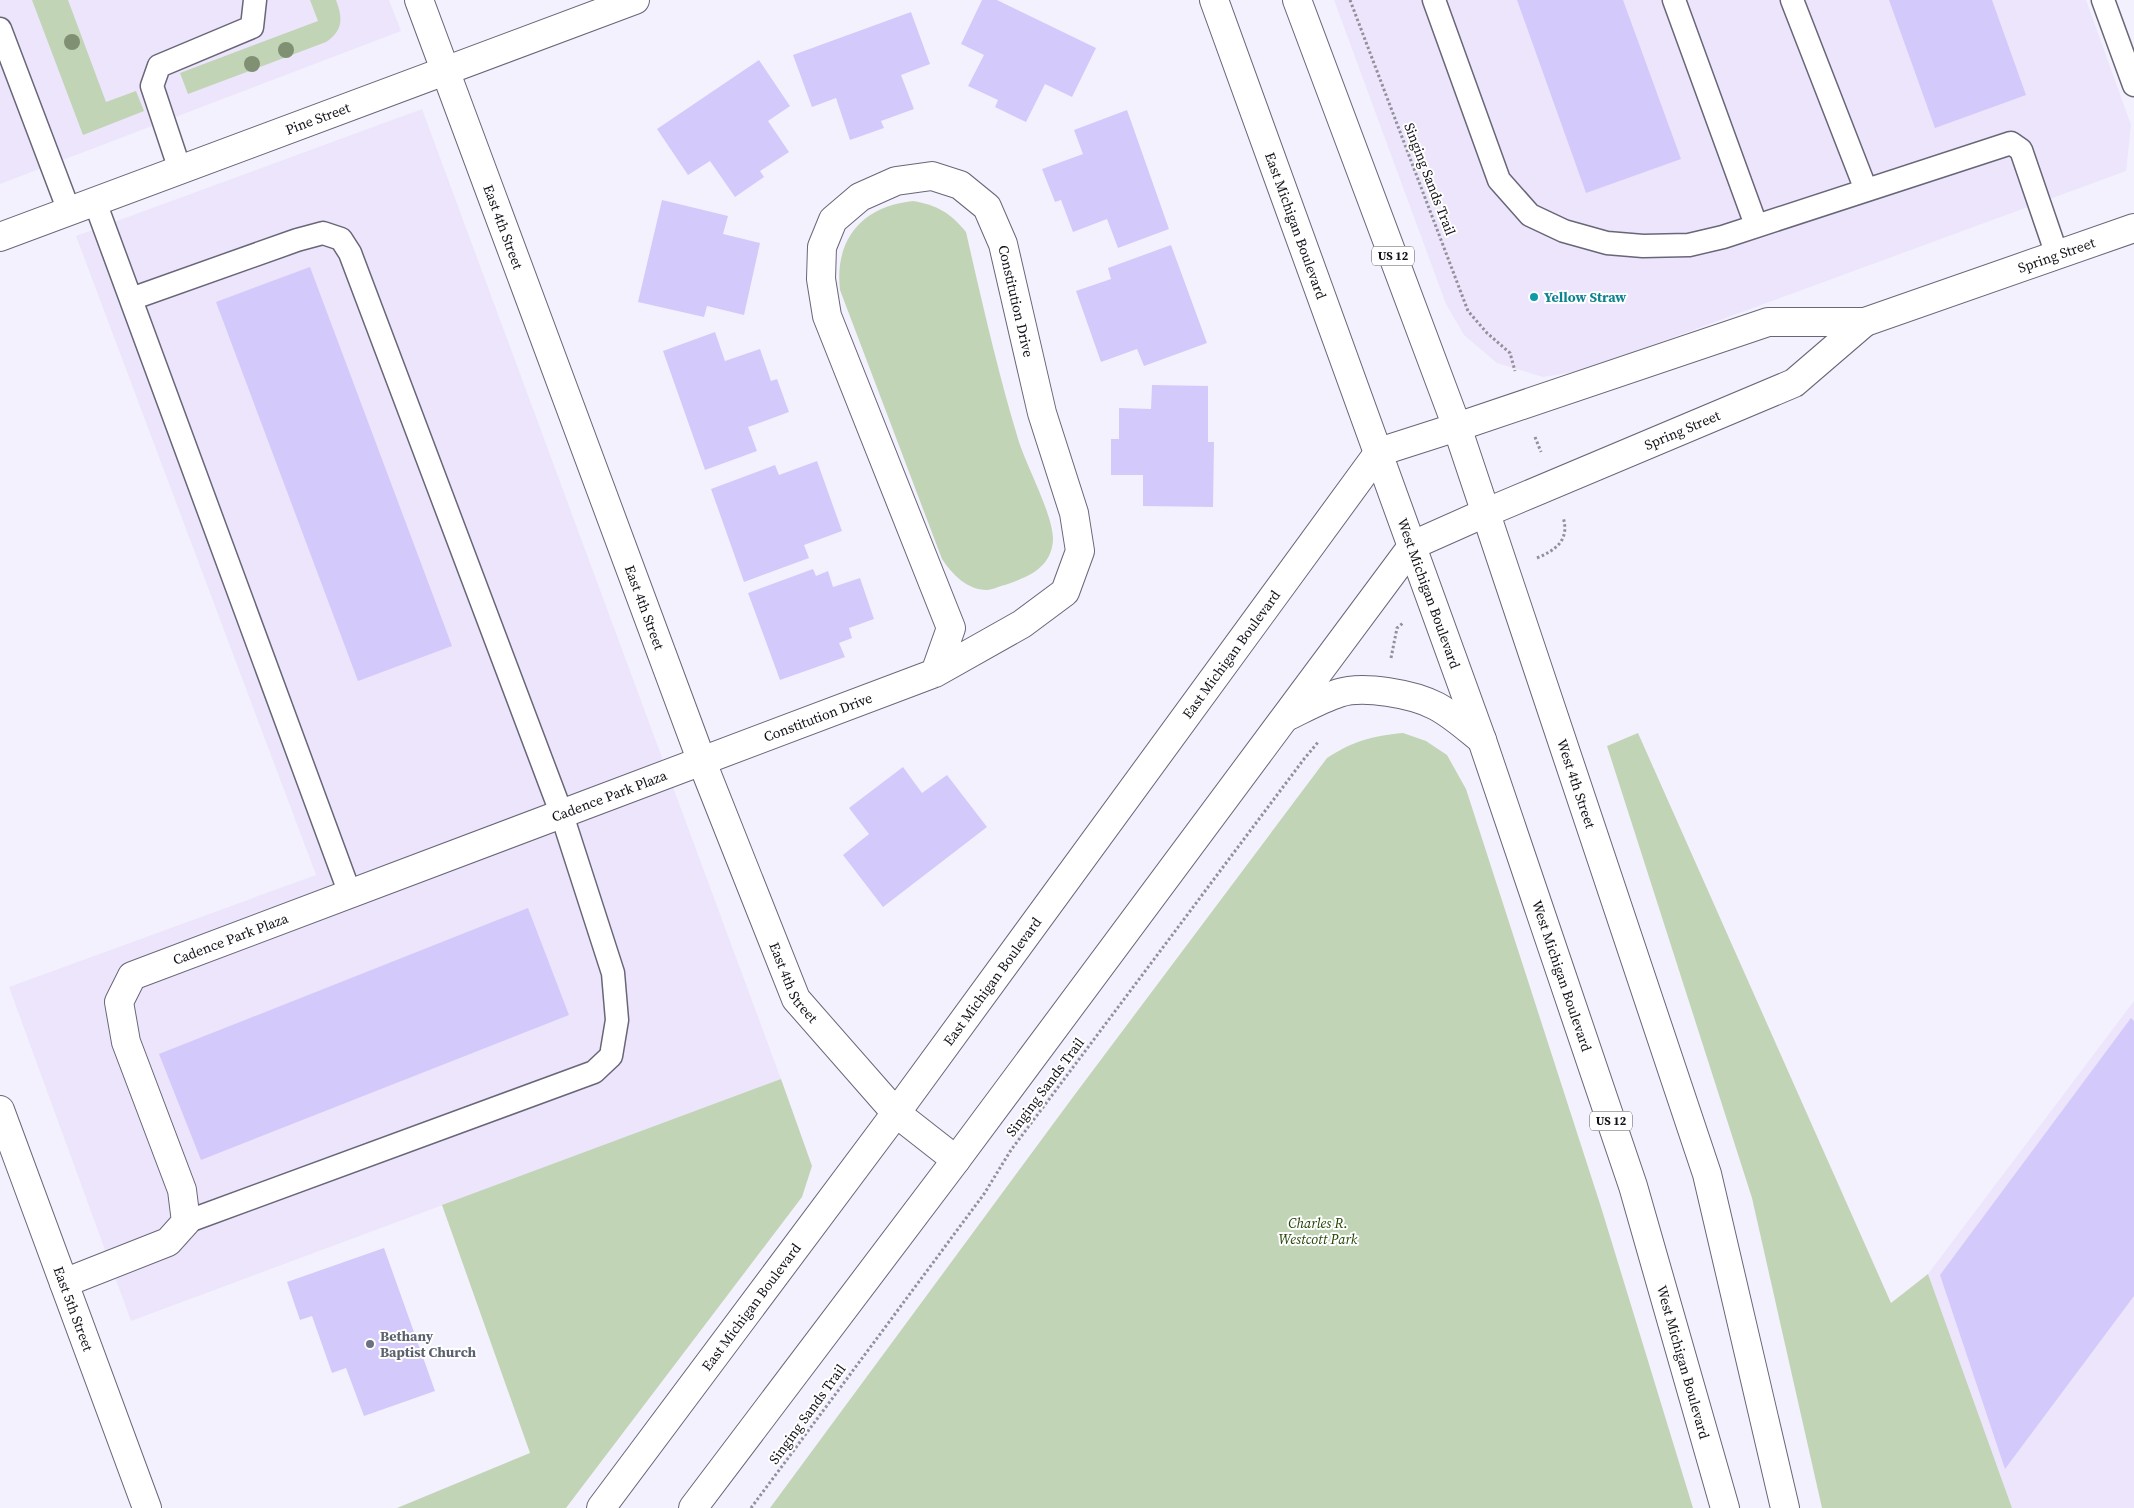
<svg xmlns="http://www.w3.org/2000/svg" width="2134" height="1508" font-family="'Source Serif 4',serif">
<rect width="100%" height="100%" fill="#f4f1fe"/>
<path fill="#ece5fb" d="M0,0H389L401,31L0,184Z
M1334,0H2086L2131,125L2126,171L1584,370L1543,377L1497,363L1464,335L1446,304Z
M422,109L781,1079L131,1321L9,987L316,875L76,236Z
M2134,1001V1508H2012L1928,1274Z"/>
<path fill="#c1d4b6" d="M32,0H68L106,102L136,91L144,111L83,135Z
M310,0H336C343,18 343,31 326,42L188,94L180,73L318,21Z
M913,201C937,205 951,213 966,232C982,302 998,373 1019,442C1027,467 1053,515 1053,539C1052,568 1028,577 1005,585C999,586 992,590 987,590C967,590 952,574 942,559L840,290C834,239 863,206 913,201Z
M1403,733L1426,741L1447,755L1466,789L1601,1207L1693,1508H770L1073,1097L1327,758C1353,741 1372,736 1403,733Z
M1638,733L1891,1303L1928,1274L2012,1508H1822L1752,1198L1607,746Z
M781,1079L812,1166L802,1197L566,1508H397L530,1453L442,1205Z"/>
<path fill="#d4c9fb" d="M982,0H997L1096,48L1072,97L1045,84L1026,122L995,107L998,100L968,86L984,55L961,44Z
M1517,0H1623L1681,159L1586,193Z
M1889,0H1992L2026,95L1935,128Z
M911,12L930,64L901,75L914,109L881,121L884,128L850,140L836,98L812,107L793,55Z
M759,60L790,106L768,121L789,152L760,171L764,177L735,197L710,161L688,175L657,129Z
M1127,110L1169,229L1118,248L1107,219L1073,232L1061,200L1055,202L1042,169L1083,154L1074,130Z
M662,200L728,216L723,234L760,243L744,315L707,306L704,317L638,302Z
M1171,245L1207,343L1144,366L1137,349L1101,362L1076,291L1111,279L1108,268Z
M310,267L452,646L358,681L216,302Z
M715,332L725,361L760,349L771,381L777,379L789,412L748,427L757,451L705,470L663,351Z
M1152,385L1208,386V442H1214L1213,507L1143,506V475H1111V439H1119V408L1151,409Z
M817,461L842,531L804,545L809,558L744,582L711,489L775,465L779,475Z
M813,569L816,576L828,571L833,587L860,578L874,619L849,628L852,638L839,643L845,657L780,680L748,593Z
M903,767L922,793L947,775L987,827L883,907L843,855L869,834L849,808Z
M528,908L569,1015L201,1160L159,1054Z
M2131,1018L2134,1021V1296L2005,1469L1940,1275Z
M384,1248L435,1391L364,1416L346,1368L332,1373L312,1316L300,1320L287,1282Z"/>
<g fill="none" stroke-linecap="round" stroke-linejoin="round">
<defs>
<path id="service" d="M1434,0L1499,180L1530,215L1564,231L1607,243L1643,246L1689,245L1723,237L2011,143L2021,150L2057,255
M1674,0L1756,225
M1792,0L1866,190
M2103,0L2134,85
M0,29L69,211
M180,170L152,86L159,66L252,27L255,0
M95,202L350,894
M131,299L297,240L323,233L341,239L350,253L562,815L613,973L617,1020L611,1056L594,1072L186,1222"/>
<g id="minor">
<path id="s1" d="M419,0L702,762L796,999L896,1113L956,1160"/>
<path id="s2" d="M1457,427L1768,322H1865L2134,228"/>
<path id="s3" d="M1485,513L1794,383L1865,322"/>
<path id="s4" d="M0,1110L147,1508"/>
<path id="s5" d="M64,1283L168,1242L186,1222L182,1190L126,1042L119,1002L132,976L935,673L1022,624L1065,592L1080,551L1074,513L1042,413L1003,244L987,207L960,185L932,176L896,181L860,197L833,220L822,247L821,279L827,316L951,628L935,673"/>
</g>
<g id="tertiary">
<path id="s6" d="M0,237L635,0"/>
</g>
<g id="primary">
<path id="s7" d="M1214,0L1482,740L1633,1186L1725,1508"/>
<path id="s8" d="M1297,0L1457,427L1707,1174L1785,1508"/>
<path d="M1286,717C1303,709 1321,699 1339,693C1363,685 1413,694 1436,706C1453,715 1467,728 1482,740"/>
<path id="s9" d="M601,1508L896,1113L1379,452L1457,427"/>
<path d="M693,1508L956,1160L1413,545L1485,513"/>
</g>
</defs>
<use href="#service" stroke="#696678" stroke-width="25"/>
<use href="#minor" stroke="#696678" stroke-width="30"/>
<use href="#tertiary" stroke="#696678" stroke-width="30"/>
<use href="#primary" stroke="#696678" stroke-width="30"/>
<path stroke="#92909a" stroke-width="3" stroke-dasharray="2.5 2.5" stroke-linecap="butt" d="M1350,0L1468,311L1487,333L1510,353L1515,371
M1535,437L1541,452
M1537,558C1556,550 1570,540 1563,517
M1391,658L1397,628L1403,623
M751,1508L984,1194L1011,1150L1304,759L1319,741"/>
<use href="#service" stroke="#fff" stroke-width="22"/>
<use href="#minor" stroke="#fff" stroke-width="28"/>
<use href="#tertiary" stroke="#fff" stroke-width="28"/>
<use href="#primary" stroke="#fff" stroke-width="28"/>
</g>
<g fill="#7f9172">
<circle cx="72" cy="42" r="8"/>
<circle cx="286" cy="50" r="8"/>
<circle cx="252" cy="64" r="8"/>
</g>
<circle fill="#0f9aa8" stroke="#fff" stroke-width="2" cx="1534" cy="297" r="5"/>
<circle fill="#6b7280" stroke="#fff" stroke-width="2" cx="370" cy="1344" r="5"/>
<g text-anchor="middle" stroke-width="4" stroke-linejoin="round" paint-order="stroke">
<g fill="#fff" stroke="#5a585d" stroke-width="1">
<rect x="1372" y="246.5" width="42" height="19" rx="4"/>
<rect x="1590" y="1111.5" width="42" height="19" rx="4"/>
</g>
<g font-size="12" font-weight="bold" fill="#131118">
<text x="1393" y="260">US 12</text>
<text x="1611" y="1125">US 12</text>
</g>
<g font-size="14" fill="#131118" stroke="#fff">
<text dy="5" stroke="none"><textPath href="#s6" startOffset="339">Pine Street</textPath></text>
<text transform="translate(1430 179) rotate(69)" y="5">Singing Sands Trail</text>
<text dy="5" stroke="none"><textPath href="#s7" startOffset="240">East Michigan Boulevard</textPath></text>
<text dy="5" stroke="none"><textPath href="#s1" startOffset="242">East 4th Street</textPath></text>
<text dy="5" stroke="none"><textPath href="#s2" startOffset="628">Spring Street</textPath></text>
<text transform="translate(1016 301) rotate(77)" y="5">Constitution Drive</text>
<text dy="5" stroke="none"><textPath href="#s3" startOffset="214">Spring Street</textPath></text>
<text dy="5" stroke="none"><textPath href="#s7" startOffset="631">West Michigan Boulevard</textPath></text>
<text dy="5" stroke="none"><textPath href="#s1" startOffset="648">East 4th Street</textPath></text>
<text dy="5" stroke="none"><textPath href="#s9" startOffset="1061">East Michigan Boulevard</textPath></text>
<text dy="5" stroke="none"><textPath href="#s5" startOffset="1132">Constitution Drive</textPath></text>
<text dy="5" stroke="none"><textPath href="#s8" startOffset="832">West 4th Street</textPath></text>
<text dy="5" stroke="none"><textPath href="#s5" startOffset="909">Cadence Park Plaza</textPath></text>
<text dy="5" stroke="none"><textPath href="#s5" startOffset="504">Cadence Park Plaza</textPath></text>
<text dy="5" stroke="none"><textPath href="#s7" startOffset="1036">West Michigan Boulevard</textPath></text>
<text dy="5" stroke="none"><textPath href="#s1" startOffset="1052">East 4th Street</textPath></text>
<text dy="5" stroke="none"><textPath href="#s9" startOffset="656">East Michigan Boulevard</textPath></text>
<text transform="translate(1045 1087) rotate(-53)" y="5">Singing Sands Trail</text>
<text dy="5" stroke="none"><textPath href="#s9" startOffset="251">East Michigan Boulevard</textPath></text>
<text dy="5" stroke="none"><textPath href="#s4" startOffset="212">East 5th Street</textPath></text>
<text dy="5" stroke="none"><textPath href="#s7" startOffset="1441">West Michigan Boulevard</textPath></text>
<text transform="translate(807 1414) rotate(-54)" y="5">Singing Sands Trail</text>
</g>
<g font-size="14" font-weight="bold" fill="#0d838f" stroke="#fff" text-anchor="start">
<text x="1544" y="302">Yellow Straw</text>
</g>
<g font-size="14" font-style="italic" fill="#204200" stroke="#fff">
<text x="1318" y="1228">Charles R.<tspan x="1318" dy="16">Westcott Park</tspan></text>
</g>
<g font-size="14" font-weight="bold" fill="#5b616d" stroke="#fff" text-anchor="start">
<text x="380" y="1341">Bethany<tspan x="380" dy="16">Baptist Church</tspan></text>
</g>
</g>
</svg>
